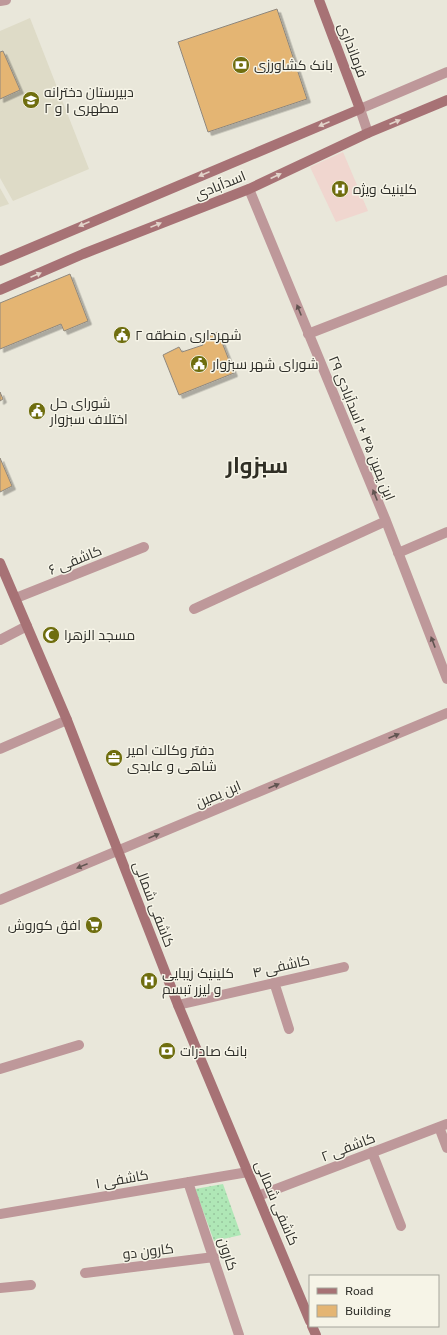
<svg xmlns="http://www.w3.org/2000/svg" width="447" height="1335" font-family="'Public Sans',Cairo,sans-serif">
<defs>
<pattern id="park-dots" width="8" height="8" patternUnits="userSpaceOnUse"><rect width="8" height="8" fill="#afe7b6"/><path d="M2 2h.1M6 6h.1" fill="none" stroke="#97c69d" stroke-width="1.8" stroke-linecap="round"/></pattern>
<filter id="shadow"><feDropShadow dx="3.5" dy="3.5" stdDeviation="0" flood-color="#0004"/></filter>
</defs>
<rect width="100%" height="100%" fill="#e9e7da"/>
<path fill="#dedbc7" d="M30,18L89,169L13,201L0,178V31Z
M0,188L9,204L0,207Z"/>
<path fill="#f0d6cf" d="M343,152L368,211L336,222L310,167Z"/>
<path fill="url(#park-dots)" d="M223,1184L241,1235L214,1241L195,1189Z"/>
<path fill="#e4b573" stroke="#8f887e" filter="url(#shadow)" d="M277,9L307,99L208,132L178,42Z
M3,51L20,90L0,99V52Z
M70,274L88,321L64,331L61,324L0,349V303Z
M218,332L234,373L179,395L163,355L179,347L182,352L203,345L201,340Z
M0,392L3,399L0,401Z
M0,458L12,486L0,492Z"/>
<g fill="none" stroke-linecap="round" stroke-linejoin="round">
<path stroke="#be989a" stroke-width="10" d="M360,109L447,72"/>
<path stroke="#be989a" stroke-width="10" d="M0,1L6,0
M249,189L386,521L447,679
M308,334L447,280
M398,553L447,532
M16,598L144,547
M194,609L386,521
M0,640L27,626
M0,749L67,720
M274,982L289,1029
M178,1005L344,967
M0,1069L79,1045
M439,1127L447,1148
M372,1152L401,1226
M188,1182L239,1335
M258,1196L447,1124
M0,1214L248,1172
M85,1273L214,1257
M0,1288L31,1285"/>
<path stroke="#be989a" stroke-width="10" d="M360,109L368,133
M0,900L447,713"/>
<path stroke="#a77275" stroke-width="10" d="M0,261L360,109L319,0
M0,290L83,254L249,189L368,133L447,100
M0,563L67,720L178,1005L310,1321
M312,1326L316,1335"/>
</g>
<defs><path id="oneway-solid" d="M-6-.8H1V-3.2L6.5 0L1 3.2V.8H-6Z"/></defs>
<g fill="#e2d4ca">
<use href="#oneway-solid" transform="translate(395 122) rotate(-23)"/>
<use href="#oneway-solid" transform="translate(324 124) rotate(157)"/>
<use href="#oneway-solid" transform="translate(204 174) rotate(157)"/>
<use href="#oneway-solid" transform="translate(276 176) rotate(-25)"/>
<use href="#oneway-solid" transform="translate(84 224) rotate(157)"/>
<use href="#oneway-solid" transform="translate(156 225) rotate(-22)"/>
<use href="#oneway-solid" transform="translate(36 275) rotate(-23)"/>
</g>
<g fill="#615451">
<use href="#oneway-solid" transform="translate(299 310) rotate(-112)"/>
<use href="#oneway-solid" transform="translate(375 495) rotate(-112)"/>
<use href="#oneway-solid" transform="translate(433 642) rotate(-111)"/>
<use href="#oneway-solid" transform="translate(394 736) rotate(-23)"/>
<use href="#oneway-solid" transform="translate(274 786) rotate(-23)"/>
<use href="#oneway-solid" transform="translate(154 836) rotate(-23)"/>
<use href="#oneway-solid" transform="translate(82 866) rotate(158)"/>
</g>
<defs>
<symbol id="bank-disc" viewBox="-11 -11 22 22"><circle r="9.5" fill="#6f6e0f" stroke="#f6f4e7"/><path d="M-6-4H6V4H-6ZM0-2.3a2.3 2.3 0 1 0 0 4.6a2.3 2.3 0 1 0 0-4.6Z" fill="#fff"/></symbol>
<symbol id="school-disc" viewBox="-11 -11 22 22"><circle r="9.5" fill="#6f6e0f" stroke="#f6f4e7"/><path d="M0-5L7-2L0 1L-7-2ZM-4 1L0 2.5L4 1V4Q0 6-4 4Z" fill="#fff"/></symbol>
<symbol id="hospital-disc" viewBox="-11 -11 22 22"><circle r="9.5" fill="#6f6e0f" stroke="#f6f4e7"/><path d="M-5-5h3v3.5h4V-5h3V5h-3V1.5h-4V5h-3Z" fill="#fff"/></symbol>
<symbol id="civic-disc" viewBox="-11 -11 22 22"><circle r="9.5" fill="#6f6e0f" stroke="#f6f4e7"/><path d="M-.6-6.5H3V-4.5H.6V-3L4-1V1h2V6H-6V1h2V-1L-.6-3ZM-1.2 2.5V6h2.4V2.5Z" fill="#fff"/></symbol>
<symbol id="mosque-disc" viewBox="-11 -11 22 22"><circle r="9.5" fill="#6f6e0f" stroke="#f6f4e7"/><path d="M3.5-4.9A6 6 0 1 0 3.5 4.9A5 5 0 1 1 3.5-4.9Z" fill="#fff"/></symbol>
<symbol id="office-disc" viewBox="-11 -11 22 22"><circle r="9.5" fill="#6f6e0f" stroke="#f6f4e7"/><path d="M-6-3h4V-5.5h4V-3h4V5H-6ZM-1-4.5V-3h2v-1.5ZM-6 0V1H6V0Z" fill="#fff"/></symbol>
<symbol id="supermarket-disc" viewBox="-11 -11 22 22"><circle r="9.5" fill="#6f6e0f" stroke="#f6f4e7"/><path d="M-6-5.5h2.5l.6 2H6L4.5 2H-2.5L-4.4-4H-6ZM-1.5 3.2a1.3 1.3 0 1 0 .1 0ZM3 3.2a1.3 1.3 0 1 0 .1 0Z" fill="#fff"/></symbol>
</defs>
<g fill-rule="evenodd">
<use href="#bank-disc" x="231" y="55" width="20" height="20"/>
<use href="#school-disc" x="21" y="90" width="20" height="20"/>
<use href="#hospital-disc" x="330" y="179" width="20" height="20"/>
<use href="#civic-disc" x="112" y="325" width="20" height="20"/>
<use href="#civic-disc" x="189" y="354" width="20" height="20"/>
<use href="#civic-disc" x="27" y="401" width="20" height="20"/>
<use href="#mosque-disc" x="41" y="625" width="20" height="20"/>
<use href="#office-disc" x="104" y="748" width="20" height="20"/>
<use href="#supermarket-disc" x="84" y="915" width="20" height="20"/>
<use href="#hospital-disc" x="139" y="971" width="20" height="20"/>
<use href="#bank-disc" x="157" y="1041" width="20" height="20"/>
</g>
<g text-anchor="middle" stroke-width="3" stroke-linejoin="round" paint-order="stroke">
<g font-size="14" fill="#2f2f2a" stroke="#f6f4e7">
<text transform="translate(353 50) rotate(69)" y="5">فرمانداری</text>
<text transform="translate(220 185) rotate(-22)" y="5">اسدآبادی</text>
<text transform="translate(362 428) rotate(68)" y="5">ابن یمین ۴۵ + اسدآبادی ۲۹</text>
<text transform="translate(75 560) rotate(-22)" y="5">کاشفی ۶</text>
<text transform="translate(218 794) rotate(-23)" y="5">ابن یمین</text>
<text transform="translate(154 904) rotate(69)" y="5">کاشفی شمالی</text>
<text transform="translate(281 966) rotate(-13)" y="5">کاشفی ۴</text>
<text transform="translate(348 1147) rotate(-21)" y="5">کاشفی ۲</text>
<text transform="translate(122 1179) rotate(-10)" y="5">کاشفی ۱</text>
<text transform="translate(277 1203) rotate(67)" y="5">کاشفی شمالی</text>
<text transform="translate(148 1251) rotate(-7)" y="5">کارون دو</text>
<text transform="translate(228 1254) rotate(72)" y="5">کارون</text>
</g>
<g font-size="14" fill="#2f2f2a" stroke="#f6f4e7" text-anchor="start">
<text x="254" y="70">بانک کشاورزی</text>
<text x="44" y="97">دبیرستان دخترانه<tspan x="44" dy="16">مطهری ۱ و ۲</tspan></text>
<text x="353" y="194">کلینیک ویژه</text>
<text x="135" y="340">شهرداری منطقه ۲</text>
<text x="212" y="369">شورای شهر سبزوار</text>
<text x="50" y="408">شورای حل<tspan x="50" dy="16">اختلاف سبزوار</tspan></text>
<text x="64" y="640">مسجد الزهرا</text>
<text x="127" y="755">دفتر وکالت امیر<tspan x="127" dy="16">شاهی و عابدی</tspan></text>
<text x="81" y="930" text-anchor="end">افق کوروش</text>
<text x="162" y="978">کلینیک زیبایی<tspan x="162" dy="16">و لیزر تبسم</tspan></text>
<text x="180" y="1056">بانک صادرات</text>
</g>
<g font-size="22" font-weight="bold" fill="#302f25" stroke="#f6f4e7">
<text x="257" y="473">سبزوار</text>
</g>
</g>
<rect x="309" y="1275" width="130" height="52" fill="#f6f4e7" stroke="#a6a59b"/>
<rect x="317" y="1288" width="20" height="6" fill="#a77275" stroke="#a6a59b"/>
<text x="345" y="1295" font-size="12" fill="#2f2f2a">Road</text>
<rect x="317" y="1305" width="20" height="12" fill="#e4b573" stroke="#a6a59b"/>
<text x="345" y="1315" font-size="12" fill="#2f2f2a">Building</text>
</svg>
